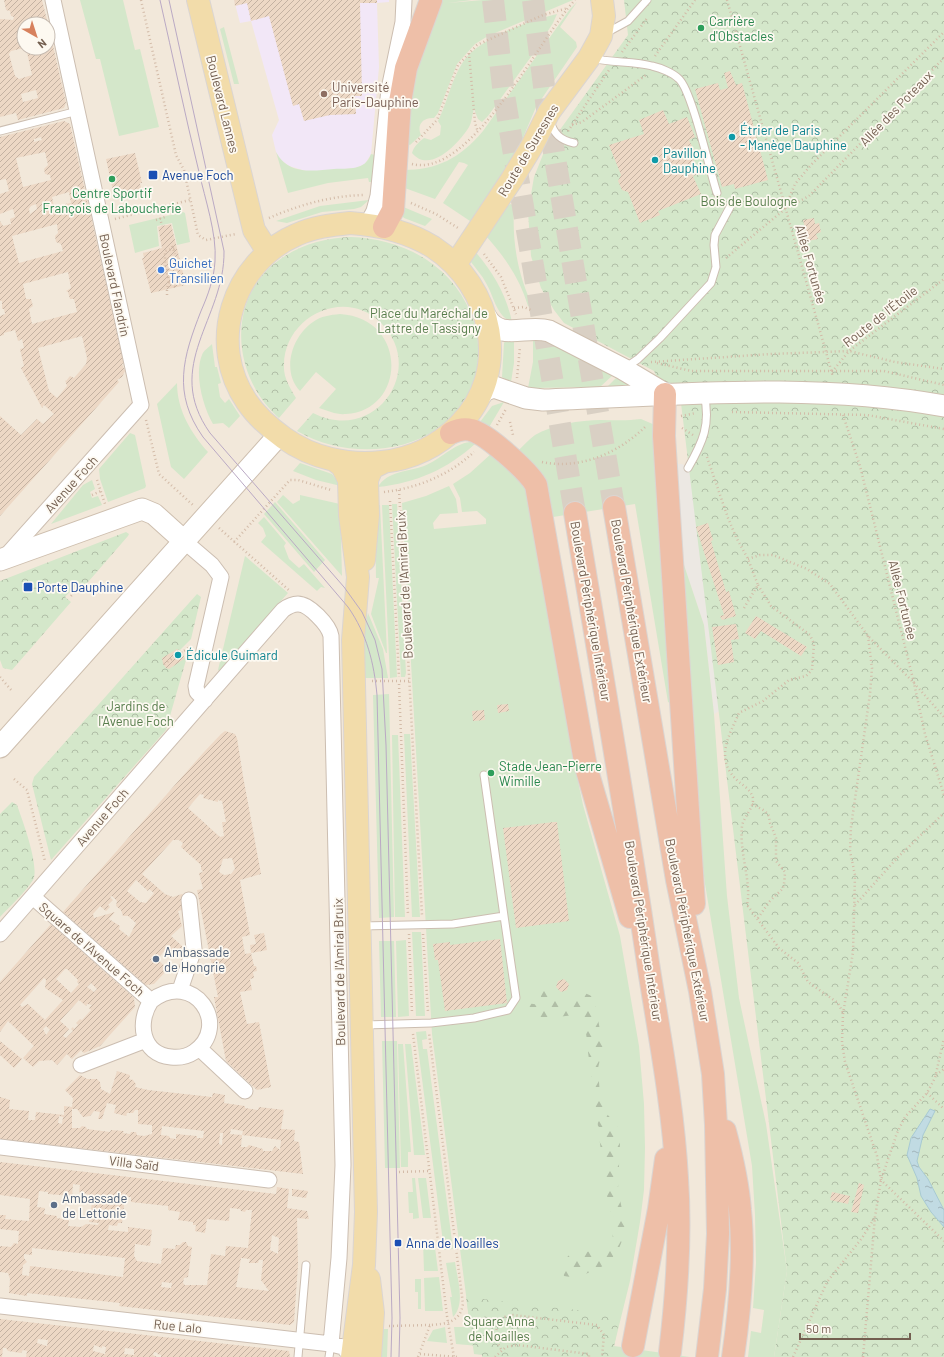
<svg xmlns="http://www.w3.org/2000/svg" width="944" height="1357" font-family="Barlow,sans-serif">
<defs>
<pattern id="forest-firs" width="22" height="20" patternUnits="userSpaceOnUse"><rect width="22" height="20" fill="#d4e7ca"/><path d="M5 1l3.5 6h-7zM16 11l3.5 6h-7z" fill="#b0bea6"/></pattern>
<pattern id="park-crowns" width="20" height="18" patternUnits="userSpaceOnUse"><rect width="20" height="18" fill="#d4e7ca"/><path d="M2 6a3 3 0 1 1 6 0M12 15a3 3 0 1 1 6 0" fill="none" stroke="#b0bea6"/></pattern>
<pattern id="water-ripples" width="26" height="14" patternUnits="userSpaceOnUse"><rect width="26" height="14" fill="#c1dbe3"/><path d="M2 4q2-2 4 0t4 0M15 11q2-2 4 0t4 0" fill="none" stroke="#a1b5ba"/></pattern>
<pattern id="building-hatch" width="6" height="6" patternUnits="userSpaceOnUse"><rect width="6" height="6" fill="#edd8c5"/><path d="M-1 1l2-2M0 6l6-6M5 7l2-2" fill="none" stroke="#c4b2a2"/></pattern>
</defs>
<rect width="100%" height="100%" fill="#fbf6eb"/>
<path fill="#f2e8da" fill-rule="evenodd" d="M0,0H944V1357H0ZM24,24H48V48H24Z"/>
<path fill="#ece8e3" d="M676,464H682L693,470L799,667L714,714L704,625L683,562Z"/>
<path fill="#f2e7f7" d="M234,0H389V2L377,3L379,67L371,154L365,164L356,168L309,172L289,166L281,160L276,152L272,135L279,120L251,21L240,23Z"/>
<path fill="#d4e7ca" d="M80,0H123L135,50L140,49L159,127L119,136L100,59H96Z
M440,0H472L448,3L483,0H573L488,36L475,44L457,64L438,113L434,118C424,117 416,124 421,135L410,145L407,144L413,75Z
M577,2L560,27L576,42L577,47L536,107L516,154L473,223L443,203L468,165L464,163L459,162L435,199L402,187L403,170C438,170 460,158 483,131L570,9Z
M557,14L553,23L533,54L488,116L482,122L478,119L474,109C472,115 472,122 469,127C460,142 430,175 412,153C414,146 419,142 424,138L431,140L440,135L441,126L438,121C447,103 452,78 463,62C478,38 531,20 557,14Z
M224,27L239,84H234L220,29Z
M276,152C288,175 312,171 334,169C349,168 365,171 371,154L375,155L373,182H369L368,178L328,183L288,193Z
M369,200L361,207L354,209L322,212L287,223L276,221L320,206Z
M511,204L514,207C512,244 518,276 534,309L528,306C520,279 505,257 486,236L508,205Z
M401,206L432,219L425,226L404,218L402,216Z
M183,212L185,213L190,242L177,245L172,223L157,226L159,246L135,253L129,225Z
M473,249C492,271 506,293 512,322C496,316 494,296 486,283C482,275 476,269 471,262Z
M340,314C408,318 407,410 346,414C337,415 328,411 319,408L336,389L316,372L300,391C281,371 292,336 313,322C321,316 330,315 340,314Z
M537,335L613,375L600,387L528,388L533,362V336Z
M514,338V363L511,382L502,377L504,343L506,340Z
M212,344L215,367H217L221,383L218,384L220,397L225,403L229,399L240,416L229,428L223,423L213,424C203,407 194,374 202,355C203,351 209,347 212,344Z
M618,376L630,384L627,386H608Z
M177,383C177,410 191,433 208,452L184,479L171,467L157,404Z
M504,402L488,429L480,422L492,406Z
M641,419L655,425L671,702L670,703L668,702L635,504L553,517C547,482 540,478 517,452C523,446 528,440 535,435C552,425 580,420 601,420C614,420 627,421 641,419Z
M130,433L135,435L146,486L145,488L108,502L100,479L99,469Z
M470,442L476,443C448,469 416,483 378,487C387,471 408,472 424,466C440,460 453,444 470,442Z
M492,453L526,483L572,753L583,805L620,936L639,1046L644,1104L645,1148L644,1190L640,1222L630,1281L614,1346L690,1357H604L456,1344L454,1327H470L472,1341L432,1034L402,503L426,496L449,486L456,499L458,513L440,514L433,523L434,529L486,524V519L477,511L462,512L460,498L453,484L470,473Z
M300,463L332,474L341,486L316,480L293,471Z
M92,480L95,489L90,492L92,498L98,496L102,505L51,524L83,485Z
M283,495L293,504L300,500V495L340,504L342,576L277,502Z
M275,502L325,560L314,572L264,514Z
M392,504H397L406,673L405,677H401Z
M380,505L387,653H386L371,614L379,578H376L375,506Z
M382,505H389L397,677L390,678Z
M264,517L286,543L284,546L289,559L299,568L304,564L325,588L321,587L317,591L261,542L266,536L263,528L258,523Z
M245,556L288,593L219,671L218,670Z
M683,562L704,625L714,714L727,896L739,998L766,1124L787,1271L774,1357H748L751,1331L761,1333L764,1310L753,1308L756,1263L755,1215L752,1166L705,884L701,851Z
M368,613L383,649L388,678H362L363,634Z
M389,694L394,917L379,918L373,695Z
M404,734H410L420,917H412Z
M392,735H398L405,917H395Z
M412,932H421L425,1016H416Z
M406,940L409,1016L398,1017L396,941Z
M379,941H394L396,1017H381Z
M426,1031L427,1039L422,1040L423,1049H427L453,1249L444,1250L416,1032Z
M382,1041H397L400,1168H385Z
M398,1044H403L411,1152H408V1167H401Z
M405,1044H411L425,1155H414Z
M412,1178H415L419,1218L413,1219V1213H409L408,1192H413Z
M418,1178H426L431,1218H423Z
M434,1240L438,1271H424L423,1242Z
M455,1262C457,1278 466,1304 453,1317L450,1297H452L446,1263Z
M439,1277L443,1311H425L424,1278Z
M415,1279H421V1309H418V1292H415Z
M445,1327L447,1343L427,1341L433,1330Z
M377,1329H388L387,1357H375Z"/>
<path fill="url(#forest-firs)" d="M541,983L545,985L550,998C563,1007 570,1000 580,991L594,997L603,1047L598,1068L600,1096L606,1113L617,1125L620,1143L618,1189L625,1225L624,1236L617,1253L603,1266L577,1278L564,1276L561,1264L570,1254L614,1248L611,1221L615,1215L609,1210L599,1136L604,1131L598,1126L588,1052L593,1046L587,1040L583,1014L540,1019L537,1017L539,1014L532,1008L521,1009L520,1002L540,1005L541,995L539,993Z"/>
<path fill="url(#park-crowns)" d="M624,0H944V1357H774L787,1271L680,395L665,394L654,371L564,323L554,310L541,288L531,256L528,212L534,177L544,152L628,35Z
M351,237C403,239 451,264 471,314C478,330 480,350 477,368C460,450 361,468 297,431L313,413C376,445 428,368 380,322C344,287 284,317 284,365C283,377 290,388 296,398L279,418C230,375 225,293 285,256C305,243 328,238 351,237Z
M126,532L129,534L128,536L82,589L76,585L65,597L71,602L12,670L3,668L0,660V581Z
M197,594L201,597L191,639L180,650L186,660L166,730L51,860L32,784L34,777Z
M12,802L17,805C22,819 40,867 33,880C25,893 10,906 0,917V814Z
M466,1297L620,1315L612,1357H482V1355L474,1354Z"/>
<path fill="url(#water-ripples)" stroke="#a8cad3" d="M930,1109L935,1111L923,1135L917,1161L919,1167L928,1179L944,1210V1227L931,1212L921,1196L917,1178L907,1155L911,1138Z"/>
<path fill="url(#building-hatch)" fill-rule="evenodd" d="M4,0H42L48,24H24V48L11,51L9,54L15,76L19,79L32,75L26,48H48L49,28L66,103L64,108L18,120L16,113L0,117V19L13,20L14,17L11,16L10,11L6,10ZM36,90L38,98L23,102L21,94Z
M234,0H377V3H360L362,96H355L356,114L330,115L304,121L299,104L293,106L269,16L251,21L247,3L235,6Z
M730,71L736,85L742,83L768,180L735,189L734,184L722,187L695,89L718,83L720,90L728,88L724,73Z
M663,110L669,124L687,117L695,137L689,140L692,146L689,147L699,174L693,176L701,194L658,211L660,215L640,223L628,192L622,190L618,181L621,175L609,145L644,134L639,120Z
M64,121L70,124L124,363L122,364L125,371L122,377L117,380L119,382L0,516V416L21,435L37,419L43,424L54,414L44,405L42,408L21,368L24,366L20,349L24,348L22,339L18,341L15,330L4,333V335L0,336V316L5,314L4,309H2V301H0V221L3,226L11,224L10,219L15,217L13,209L0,214V194L9,191L6,179L0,180V137ZM41,137L42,140L34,142V139ZM45,152L48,165L44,169L45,174L50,175L51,180L23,187L16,158ZM69,192L71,203L65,204L66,210L62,211L60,205L54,207L52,197ZM36,204L37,209L30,214L29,209L31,206ZM57,224L58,233L55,236L56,242L61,244L63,251L19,263L12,236ZM68,272L71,288L66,291L68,292L70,299H74L77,312L32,324L29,309L33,306L31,299H26L23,284ZM82,336L87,358L86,364L74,378L70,376L66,381L65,380L67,386L57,398L49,391L38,348Z
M135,153L142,183H140L142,193L115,200L106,159Z
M814,218L815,224L819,223L821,232L816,234L818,239L808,241L803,220Z
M171,224L186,285L151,293L142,258H144L143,253L162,248L158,227Z
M708,523L713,540L711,541L726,592L729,591L736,616L722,620L720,616L724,615L696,527Z
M756,616L807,647L801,656L761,631L755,639L745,633Z
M736,624L739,639L731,640L734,662L718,665L712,627Z
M177,649L183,652L184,659L169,669L166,668L163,664L162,658Z
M508,704L509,711L498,713L497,705Z
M484,710L485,720L473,721L472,711Z
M225,731L235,734L237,738L243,776L261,874L240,880L250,935L242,937L245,954L251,953L254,966H256L257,971L253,972L254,978L250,979L252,990L240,992L247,1024L259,1022L271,1087L257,1090L226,1061L214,997H218L197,890L203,889L199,873L203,872L201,869V865L181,847L183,843L179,840H173L142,874L165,894L173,897L182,894L185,909L178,911L182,926L171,936L183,947L174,957L166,949L157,959L168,969L154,984L146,985L63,912L204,752L221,734ZM200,794L204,795L203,798L218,802V800L222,801L226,822H222L224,836L220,837L188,808ZM232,858L235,869L231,874L224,875L219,872L223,859ZM136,880L148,891L149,889L154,893L146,903L140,902L127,891ZM112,896L117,901L116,906L121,910L123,916H128L136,923L129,937L119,929L120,926L109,919L115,912L94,918L93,914L100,906L106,911L110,907L108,905L113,900L110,897Z
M554,822H557L569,921L516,928L503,828Z
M51,924L134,998L135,1007L100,1046L84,1053L81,1050L72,1059L67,1054L57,1065L52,1060L39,1061L33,1067L23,1058L34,1046L8,1021L0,1032V982ZM65,969H67L78,980L77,982L79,984L71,993L56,979ZM44,978L46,980L45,988L63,1000L45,1020L28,1004L22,1007L20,1005ZM91,983L97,989L94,992L87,987ZM79,1000L86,1006L87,1004L92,1005L89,1008L91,1010L82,1020L80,1019L76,1023L78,1025L74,1029L73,1027L71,1029L73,1031L66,1038L63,1036L69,1029L60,1021ZM46,1026L50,1030L46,1035L43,1029Z
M264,933L267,950L251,953L250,945L256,944L254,935Z
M500,939L507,1003L445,1011L438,960H435L433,944L450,942V945Z
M564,979L569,984L567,990L561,992L556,987L558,981Z
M0,1041L22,1059L14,1068L0,1055Z
M117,1071L130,1075L129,1079L133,1080L136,1084L135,1087L148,1090L212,1097L213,1093L225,1095L224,1103L245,1106V1108L258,1110L259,1107L284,1110L281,1129L295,1130L294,1141L299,1142L303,1174L0,1139V1097L10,1100L9,1109L29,1111L28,1120H35L36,1112L64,1115V1106L72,1107L73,1098L65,1090L80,1075L87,1079H97L100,1082L101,1089L110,1094ZM107,1103L116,1105L114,1113L126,1116L127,1113H133L135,1110H138V1124L152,1125V1134L144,1136L137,1135L136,1132H131L130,1134L123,1133L124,1131L111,1130L110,1132L87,1129L86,1127L82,1126L80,1128H72V1109H77L83,1117L90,1116L94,1111L100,1112L98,1119H102ZM59,1116L63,1117L62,1124L58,1123ZM162,1126L204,1131L203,1138H197V1142V1136L176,1134V1139L170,1138L169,1136L161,1135ZM231,1129L243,1131L242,1135L281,1140L280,1150L275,1146L272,1151H263V1149L249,1145L247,1147H241L242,1135L230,1134ZM220,1133H223L222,1145L219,1144Z
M0,1162L276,1194L277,1187L289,1189L287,1208L307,1211L309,1219L297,1218L298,1265L294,1322L290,1325L119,1306L120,1303L27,1293V1296L9,1293L10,1279L8,1273L0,1272V1246L11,1247L14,1243L18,1244L19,1231L0,1229V1215H6L5,1219L29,1221L30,1199L0,1195ZM73,1184L80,1185L79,1192L93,1196L89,1222L99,1223L98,1225L86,1224L81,1227L68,1226L69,1220L57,1218V1216L44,1214L45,1208L37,1207L39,1191L48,1192V1194L72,1196ZM125,1197H131V1202L168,1206V1210L180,1212L178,1220L193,1222V1225H196L195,1231L205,1233L207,1219L229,1221L230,1208L240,1209L241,1211L245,1212L246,1210H252L248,1248L226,1246L225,1256L211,1254L207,1285H185L183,1283L184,1278L188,1277L192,1247L188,1246L186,1242H183L180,1245H176L175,1249L163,1248L161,1264L137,1261L134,1256L135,1244L150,1246L152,1230L128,1227V1232L108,1230L109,1225L117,1226L118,1223H122ZM272,1235L279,1238L278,1254L270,1250ZM32,1248L125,1258L123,1277L30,1266L29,1276L22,1275L23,1265L27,1262L24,1258V1254L32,1255ZM241,1258L250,1259L249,1263H258L259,1260H263L261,1280L269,1291L236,1287ZM162,1282L172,1283L171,1288L161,1287Z
M859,1183L864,1185L858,1213L851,1212Z
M292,1189L308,1191L306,1198L292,1196Z
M832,1192L850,1196L848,1204L830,1200Z
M0,1319L289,1351L290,1357H161V1355L157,1354L158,1353L154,1352L153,1355L157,1357H26L27,1351L23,1350L21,1353L8,1351L6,1348H3L2,1357H0ZM38,1339L48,1340L47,1346L37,1343ZM94,1345L102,1348V1346L106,1347L105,1354L93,1351ZM125,1348L134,1349V1355L124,1354Z"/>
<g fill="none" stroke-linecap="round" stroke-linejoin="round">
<path stroke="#d9d0c4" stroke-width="22" stroke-dasharray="22 11" stroke-linecap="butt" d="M493,0L504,95L575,513
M533,0L548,117L614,507"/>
<defs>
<path id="lane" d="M606,33L628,21L647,0
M591,58C611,63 634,61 652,66C661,68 673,73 679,79C692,91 710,172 717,193
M550,121C554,134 560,140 574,143
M0,131L70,113H77
M625,368L638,359L660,338L711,283L716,267L714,245L715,235L731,205
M688,468C703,442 711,424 704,394
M362,926L453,924L504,916L484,775
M365,1025L431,1023L474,1018L508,1010L516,998L504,916
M298,1357L306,1265
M329,1357L331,1344"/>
<path id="street" d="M367,224L374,211L378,196L389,89L403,22L404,0
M184,541L212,565L221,577L196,686L197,692L205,700
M6,556L141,405L53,0
M33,897L151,1001C137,1022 141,1054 171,1057C179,1058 188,1056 194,1052C232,1026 194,968 151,1001
M0,934L283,610C287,607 292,604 298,604C309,604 329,625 331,636L343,1165L339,1258L331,1344
M180,990L194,949L189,900
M199,1048L245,1091
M81,1065L146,1040
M0,1147L269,1180
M0,1306L331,1344L343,1347L352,1357"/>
<path id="secondary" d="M486,317C500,342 527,324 549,331L623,369L665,394
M479,397L485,390L494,387L526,398L543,400C676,395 812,382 944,406
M0,560L142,509L154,514L184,541
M0,747L279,435"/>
<path id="primary" d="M198,0L254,230L268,252
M350,223C380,225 407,231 433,247C493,286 512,372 459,425C438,446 412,459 382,462C348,466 312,458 284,438C270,428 257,417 247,402C207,344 232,263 296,235C313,227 331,225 350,223Z
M455,265L512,179L532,146L549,112L589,58L601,36L604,16L602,0
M334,460L342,466L349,480L350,515L358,577L353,640L366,1212L364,1265L352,1357
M364,560L368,515L367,480L372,468L384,462
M369,1279L373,1313L370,1357"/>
<path id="highway" d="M384,227L393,210L400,102L406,68L431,0
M665,394L664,436L694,904
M451,433C457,430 464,428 471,430C487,434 528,471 536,485L586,767L630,917
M614,507L677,880L700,991L713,1074L716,1125L718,1234L715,1289L707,1357
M575,513C600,663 626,812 648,963C659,1034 673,1105 677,1178C681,1236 677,1294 670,1352
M725,1131C732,1157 738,1183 740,1210C745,1259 740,1309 733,1357
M633,1346L659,1209L666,1159"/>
</defs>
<use href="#lane" stroke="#ccbeb1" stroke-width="9"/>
<use href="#street" stroke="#ccbeb1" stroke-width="17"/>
<use href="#secondary" stroke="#cebfaf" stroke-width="23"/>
<use href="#primary" stroke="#dbd5d2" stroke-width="24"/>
<use href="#highway" stroke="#dbd5d2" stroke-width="24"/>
<path stroke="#d3bba8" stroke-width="2.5" stroke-dasharray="1 3" stroke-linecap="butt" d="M141,0L176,155L184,170L198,235L206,240L236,234
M727,0L833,377
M622,52L648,17
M469,53L475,123L478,132
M655,56L695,0
M572,125L582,122L646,75
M568,131L609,70
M416,142L437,120L458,65L477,45L543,15L568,8
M412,164C471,179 540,37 575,0
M411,203L436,214L458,228
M785,208L795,184L811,165L944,32
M160,218L162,226
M269,218C299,205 330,196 363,195
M115,219L190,200
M156,220L165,217
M172,246L175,254
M484,254L501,277L516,314
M726,258L785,209L809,196L944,58
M169,282L165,263V251L176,248
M167,295V289L169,282L175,287
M514,308L524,307L533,311
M651,362L771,354L849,351L895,362L944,369
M657,363L691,371H884L944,385
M832,372L849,351L944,279
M517,378L520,347
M732,412L867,415L944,429
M843,415L860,466L914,683L925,734L944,795
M681,416L696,413
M146,420L159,474L194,506
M510,422L513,435
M497,425L506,409
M682,428L693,435
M707,457L728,518L736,537L748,559L758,585L744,608
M542,462C580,470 619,453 646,426
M97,480L105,504
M399,490L422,915
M384,492C418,488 449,475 474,452
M92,495L101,491
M390,501L399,677
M219,528L290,591
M234,542L290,480H298L331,490
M748,559L760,555H773L807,569L830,584L868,636L914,683L944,717
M758,585L771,606L810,635L814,644L812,670L806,676L789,680L763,701L739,713C728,738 714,760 739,782C744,786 751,790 753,798C754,808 744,816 742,826C739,853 752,883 747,905L779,948L798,963L808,982L838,1003L843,1013
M71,596L79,587
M868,636L872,668L870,694L851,827L850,851L855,875L853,952L843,1014L842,1042L845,1062L877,1156L881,1180L944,1241
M164,664L190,647
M0,677L12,691
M372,681H409
M399,684L408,915
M14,779L27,790L45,861
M752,804L765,811L769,816L770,823L776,838V861L785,872C784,893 783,887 770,901C765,907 762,913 757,919
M855,905L898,857L944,813
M409,934L412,1013
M423,934L428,1012
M413,1034L447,1316L454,1357
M936,1075L944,1069
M927,1093L944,1109
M399,1172L429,1171
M389,1326L430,1325
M501,1349C494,1338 494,1326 504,1317L513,1315L597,1325L604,1335L602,1357
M420,1354L458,1357
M418,1357L430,1325C447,1324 460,1322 463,1304L429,1033
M495,1357L506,1347L517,1345L589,1354V1357
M793,1357L827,1282L862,1238L875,1217
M863,1357L875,1217L881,1180L897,1133L905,1117L927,1093L935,1078L944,1038"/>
<use href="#lane" stroke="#fff" stroke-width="7"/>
<use href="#street" stroke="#fff" stroke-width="15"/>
<use href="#secondary" stroke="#fff" stroke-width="21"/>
<use href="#primary" stroke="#f2dcaa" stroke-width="22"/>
<use href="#highway" stroke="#eebfa8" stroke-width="22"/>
<path stroke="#baa9c4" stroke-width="1" d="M160,0C173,57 185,115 199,172C205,199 217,234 215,261C214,279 208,295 201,311C183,357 172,393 203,437L348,607C367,634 374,663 377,695L392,1318L391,1357
M169,0L224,251C225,319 162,365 210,433L344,587L362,612L375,640L382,669L386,745L400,1318L399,1357"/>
</g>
<g fill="#2e9e5b" stroke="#fdf9f1" stroke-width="1.5">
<circle cx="701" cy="28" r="4"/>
<circle cx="112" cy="179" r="4"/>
<circle cx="491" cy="773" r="4"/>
</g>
<circle fill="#8d6e63" stroke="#fdf9f1" stroke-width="1.5" cx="324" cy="94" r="4"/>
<g fill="#0f9aa8" stroke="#fdf9f1" stroke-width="1.5">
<circle cx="732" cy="137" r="4"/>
<circle cx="655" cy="160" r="4"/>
<circle cx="178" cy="655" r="4"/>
</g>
<g fill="#1a4fb4" stroke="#fdf9f1" stroke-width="1.5">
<rect x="148" y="170" width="10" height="10" rx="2"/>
<rect x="23" y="582" width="10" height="10" rx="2"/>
<rect x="394" y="1239" width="8" height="8" rx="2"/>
</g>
<circle fill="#3f7fe0" stroke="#fdf9f1" stroke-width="1.5" cx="161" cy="270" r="4"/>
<g fill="#5c6f8a" stroke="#fdf9f1" stroke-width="1.5">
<circle cx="156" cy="959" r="4"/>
<circle cx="54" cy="1205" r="4"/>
</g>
<g text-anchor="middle" stroke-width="3.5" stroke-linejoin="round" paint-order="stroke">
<g font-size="13" fill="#27864d" stroke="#fdf9f1" text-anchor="start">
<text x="709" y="26">Carrière<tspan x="709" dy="15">d'Obstacles</tspan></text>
<text x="112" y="198" text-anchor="middle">Centre Sportif<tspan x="112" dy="15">François de Laboucherie</tspan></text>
<text x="499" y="771">Stade Jean-Pierre<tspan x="499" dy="15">Wimille</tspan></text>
</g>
<g font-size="13" fill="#785e54" stroke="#fdf9f1" text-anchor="start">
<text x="332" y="92">Université<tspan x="332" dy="15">Paris-Dauphine</tspan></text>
</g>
<g font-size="13" fill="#735f50" stroke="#fdf9f1">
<text transform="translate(223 104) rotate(76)" y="5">Boulevard Lannes</text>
<text transform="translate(896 108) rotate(-46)" y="5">Allée des Poteaux</text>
<text transform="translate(528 150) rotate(-59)" y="5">Route de Suresnes</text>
<text transform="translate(811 264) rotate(74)" y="5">Allée Fortunée</text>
<text transform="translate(115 285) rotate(78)" y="5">Boulevard Flandrin</text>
<text transform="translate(880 316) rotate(-38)" y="5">Route de l'Étoile</text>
<text transform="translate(71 484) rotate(-48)" y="5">Avenue Foch</text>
<text transform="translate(404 585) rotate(-93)" y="5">Boulevard de l'Amiral Bruix</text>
<text transform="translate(903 600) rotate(76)" y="5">Allée Fortunée</text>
<text transform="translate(591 611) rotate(80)" y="5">Boulevard Périphérique Intérieur</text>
<text transform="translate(632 611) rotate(80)" y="5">Boulevard Périphérique Extérieur</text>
<text transform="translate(102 817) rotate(-49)" y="5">Avenue Foch</text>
<text transform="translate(688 930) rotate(79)" y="5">Boulevard Périphérique Extérieur</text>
<text transform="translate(644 931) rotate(81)" y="5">Boulevard Périphérique Intérieur</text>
<text transform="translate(92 949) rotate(41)" y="5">Square de l'Avenue Foch</text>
<text transform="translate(339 972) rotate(-91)" y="5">Boulevard de l'Amiral Bruix</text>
<text transform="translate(134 1163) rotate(7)" y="5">Villa Saïd</text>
<text transform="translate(178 1326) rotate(6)" y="5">Rue Lalo</text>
</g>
<g font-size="13" fill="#0d838f" stroke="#fdf9f1" text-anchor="start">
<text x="740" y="135">Étrier de Paris<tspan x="740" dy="15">- Manège Dauphine</tspan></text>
<text x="663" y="158">Pavillon<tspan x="663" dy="15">Dauphine</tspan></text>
<text x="186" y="660">Édicule Guimard</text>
</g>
<g font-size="13" fill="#164399" stroke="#fdf9f1" text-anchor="start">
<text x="162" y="180">Avenue Foch</text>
<text x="37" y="592">Porte Dauphine</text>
<text x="406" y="1248">Anna de Noailles</text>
</g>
<g font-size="13" fill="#577d4c" stroke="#fdf9f1">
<text x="749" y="206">Bois de Boulogne</text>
<text x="429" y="318">Place du Maréchal de<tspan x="429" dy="15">Lattre de Tassigny</tspan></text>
<text x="136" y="711">Jardins de<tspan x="136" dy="15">l'Avenue Foch</tspan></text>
<text x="499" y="1326">Square Anna<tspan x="499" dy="15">de Noailles</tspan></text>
</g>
<g font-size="13" fill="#366cbe" stroke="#fdf9f1" text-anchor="start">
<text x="169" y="268">Guichet<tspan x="169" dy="15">Transilien</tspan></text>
</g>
<g font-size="13" fill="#4e5e75" stroke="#fdf9f1" text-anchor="start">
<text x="164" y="957">Ambassade<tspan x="164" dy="15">de Hongrie</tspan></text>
<text x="62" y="1203">Ambassade<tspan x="62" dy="15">de Lettonie</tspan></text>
</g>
</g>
<g transform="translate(36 36) rotate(141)"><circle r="19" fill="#fdf9f1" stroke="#c6bbb1"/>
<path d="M0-3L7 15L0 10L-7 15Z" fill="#d7815d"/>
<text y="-6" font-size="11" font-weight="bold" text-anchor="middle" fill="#735f50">N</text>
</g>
<path d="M800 1333v6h110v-6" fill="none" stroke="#735f50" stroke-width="2"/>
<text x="806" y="1333" font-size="12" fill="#735f50" stroke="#fdf9f1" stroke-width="3" paint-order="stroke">50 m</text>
</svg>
